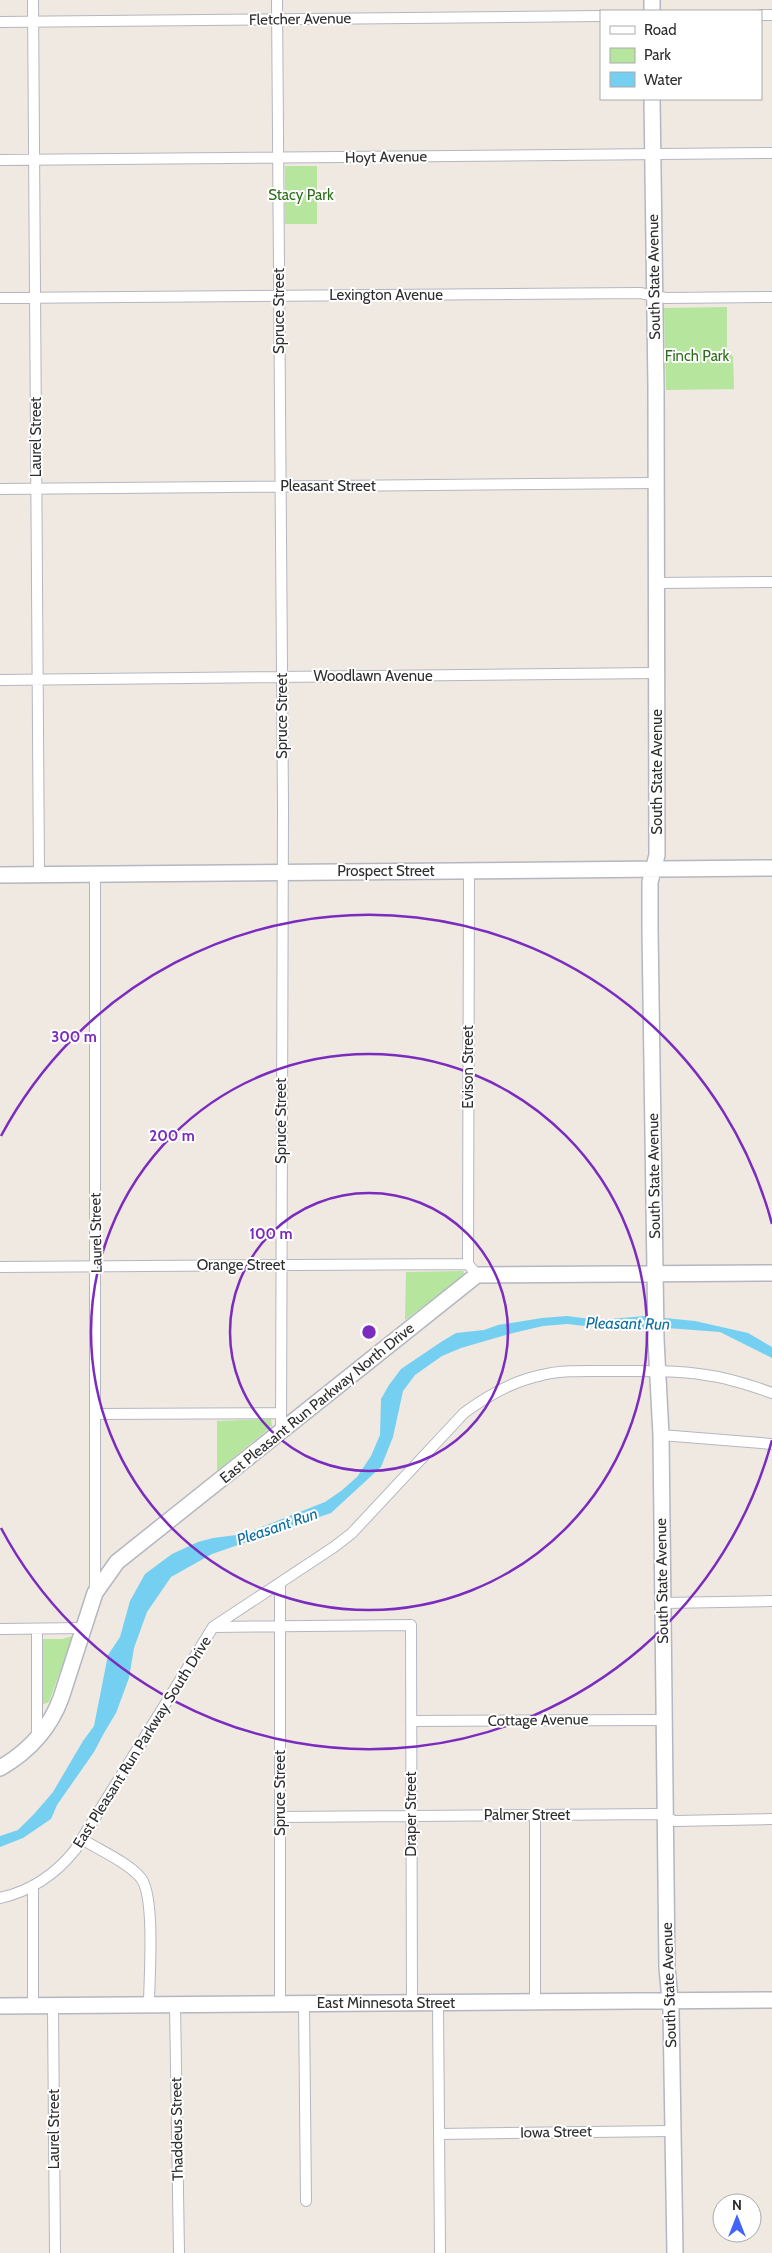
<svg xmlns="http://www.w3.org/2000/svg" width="772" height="2253" font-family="Cabin,sans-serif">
<rect width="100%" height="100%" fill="#efe9e1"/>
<path fill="#b6e59e" d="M285,166H317V224H285Z
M727,307V350L733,357L734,389L666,390L664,308Z
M463,1271L465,1274L464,1276L405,1320L406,1272Z
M271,1419L272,1426L217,1471V1421Z
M73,1636L49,1702L42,1705L41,1639H62Z"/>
<path fill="#75cff0" d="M567,1316L598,1320L645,1316L695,1321L748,1333L772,1347V1358L720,1332L667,1328L622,1330L567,1324L543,1326L513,1333L461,1348L442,1356L415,1375L403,1391L393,1437L381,1467L331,1513L212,1554L171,1577L147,1612L134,1648L129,1678L116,1713L104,1733L94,1752L57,1805L51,1819L23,1838L0,1847V1836L18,1830L35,1813L53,1792L83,1741L94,1726L108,1655L120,1637L130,1601L145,1574L172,1554L198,1542L213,1538L244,1534L325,1502L341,1491L357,1477L371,1456L380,1435L381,1399L389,1385L401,1369L441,1342L456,1333L484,1330L498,1325L542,1318Z"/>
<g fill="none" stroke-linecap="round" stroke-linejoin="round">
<defs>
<path id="street" d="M33,0L39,874
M277,0L283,807L281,1432
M761,15H772
M0,22L601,16
M0,160L772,153
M0,298L640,293L666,298L772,297
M0,489L656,483
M657,583L772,582
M0,680L656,673
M468,1264L469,871
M0,1267L468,1264L477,1275
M96,1414L281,1413
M661,1435L772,1444
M95,1593V874
M663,1603L772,1601
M213,1627L411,1625L412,2003
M0,1629L84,1628
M411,1721L664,1720
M37,1739V1629
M535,1814V2002
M280,1817L658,1814L675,1821L772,1819
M82,1839C99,1850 127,1862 140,1877C156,1894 149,1979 149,2005
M33,1887V2006
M0,1898C31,1891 55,1875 75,1850L213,1627L334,1547L352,1533L464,1413C488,1395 513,1381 542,1375C563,1370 585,1371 607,1371C639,1371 674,1370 706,1375C729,1378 750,1385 772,1393
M438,2003L440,2253
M280,2004V1583
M304,2004L306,2201
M175,2005L179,2253
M53,2006L55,2253
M439,2134L673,2131"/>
<path id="secondary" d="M652,0V11
M652,99L656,388L657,855L650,882V929L656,1340L661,1435L667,1968L671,2010L675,2253
M0,875L772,868
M0,1768C28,1752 50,1728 61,1698L95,1593L117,1562L477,1275L772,1273
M0,2006L772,2000"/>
</defs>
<use href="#street" stroke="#b4b7c1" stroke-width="12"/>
<use href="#secondary" stroke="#b4b7c1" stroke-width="18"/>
<use href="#street" stroke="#fff" stroke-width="10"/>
<use href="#secondary" stroke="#fff" stroke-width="15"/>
</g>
<g fill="none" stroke="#7b2cbf" stroke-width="2.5">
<circle cx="369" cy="1332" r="139"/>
<circle cx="369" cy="1332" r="278"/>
<path d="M772 1440A417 417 0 0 1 1 1528M1 1136A417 417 0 0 1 772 1224"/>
</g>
<g text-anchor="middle" stroke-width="4" stroke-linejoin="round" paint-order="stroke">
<g font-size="15" fill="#2e2e2e" stroke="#fff">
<text transform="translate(300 19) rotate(-1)" y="5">Fletcher Avenue</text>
<text transform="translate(386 157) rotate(-1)" y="5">Hoyt Avenue</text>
<text transform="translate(654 277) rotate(-91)" y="5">South State Avenue</text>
<text x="386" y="300">Lexington Avenue</text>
<text transform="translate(279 311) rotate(-90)" y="5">Spruce Street</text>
<text transform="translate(36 437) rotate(-90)" y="5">Laurel Street</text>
<text x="328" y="491">Pleasant Street</text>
<text x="373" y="681">Woodlawn Avenue</text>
<text transform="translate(282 716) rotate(-90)" y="5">Spruce Street</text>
<text transform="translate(657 772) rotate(-90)" y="5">South State Avenue</text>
<text x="386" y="876">Prospect Street</text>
<text transform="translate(468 1067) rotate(-90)" y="5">Evison Street</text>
<text transform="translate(281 1121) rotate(-90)" y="5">Spruce Street</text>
<text transform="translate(654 1176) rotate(-91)" y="5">South State Avenue</text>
<text transform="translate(96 1233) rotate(-91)" y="5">Laurel Street</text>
<text x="241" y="1270">Orange Street</text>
<text transform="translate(317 1403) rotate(-39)" y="5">East Pleasant Run Parkway North Drive</text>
<text transform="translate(662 1581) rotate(-91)" y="5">South State Avenue</text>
<text transform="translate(538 1720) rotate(-1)" y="5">Cottage Avenue</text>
<text transform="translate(142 1742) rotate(-58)" y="5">East Pleasant Run Parkway South Drive</text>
<text transform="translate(280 1793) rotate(-90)" y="5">Spruce Street</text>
<text transform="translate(411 1814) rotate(-90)" y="5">Draper Street</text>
<text x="527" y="1820">Palmer Street</text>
<text transform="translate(669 1985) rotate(-92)" y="5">South State Avenue</text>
<text x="386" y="2008">East Minnesota Street</text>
<text transform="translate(54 2129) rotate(-90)" y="5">Laurel Street</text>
<text transform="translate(177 2129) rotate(-91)" y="5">Thaddeus Street</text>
<text transform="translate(556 2132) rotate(-1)" y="5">Iowa Street</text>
</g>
<g font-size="15" fill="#2c6e1b" stroke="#fff">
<text x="301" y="200">Stacy Park</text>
<text x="697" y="361">Finch Park</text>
</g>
<g font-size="16" font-style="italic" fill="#0d6fa3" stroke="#fff">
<text transform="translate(628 1323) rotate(1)" y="6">Pleasant Run</text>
<text transform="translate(277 1526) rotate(-19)" y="6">Pleasant Run</text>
</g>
</g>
<circle cx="369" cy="1332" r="8" fill="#7b2cbf" stroke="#fff" stroke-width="2.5"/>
<g font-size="15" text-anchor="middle" font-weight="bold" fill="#7b2cbf" stroke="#fff" stroke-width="4" stroke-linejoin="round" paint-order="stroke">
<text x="74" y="1042">300 m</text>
<text x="172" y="1141">200 m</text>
<text x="271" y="1239">100 m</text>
</g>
<rect x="600" y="10" width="162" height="90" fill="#ffffff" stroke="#ababab"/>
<rect x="610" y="26" width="25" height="8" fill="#ffffff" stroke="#ababab"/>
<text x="644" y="35" font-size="15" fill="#2e2e2e">Road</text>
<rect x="610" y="48" width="25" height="15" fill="#b6e59e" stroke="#ababab"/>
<text x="644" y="60" font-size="15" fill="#2e2e2e">Park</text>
<rect x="610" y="72" width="25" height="15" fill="#75cff0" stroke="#ababab"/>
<text x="644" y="85" font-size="15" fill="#2e2e2e">Water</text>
<g transform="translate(737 2218)"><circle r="24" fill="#ffffff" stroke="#ababab"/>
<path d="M0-4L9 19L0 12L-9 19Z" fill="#4264fb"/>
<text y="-8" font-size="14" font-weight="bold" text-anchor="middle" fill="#2e2e2e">N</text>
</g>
</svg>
